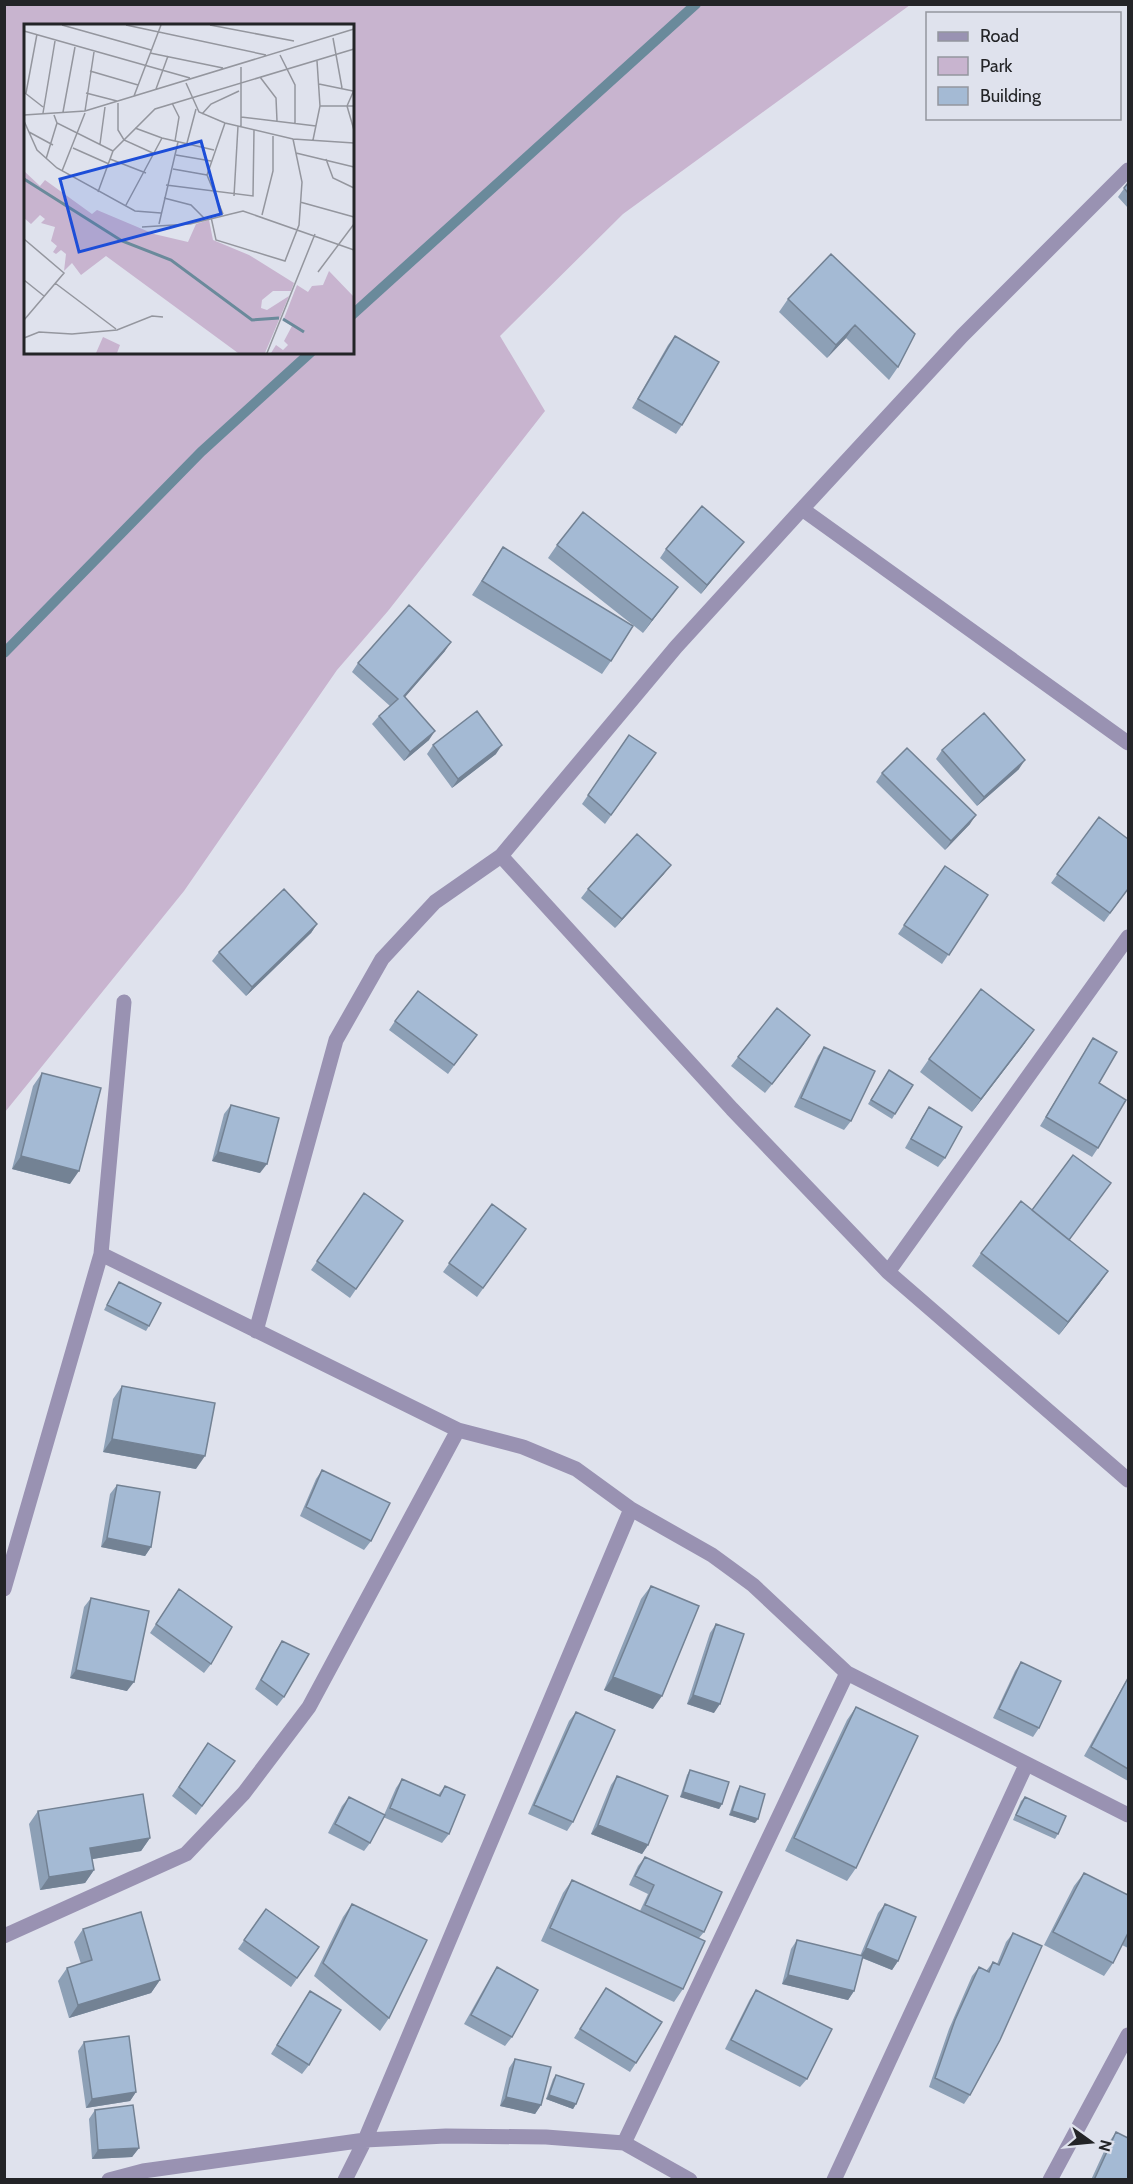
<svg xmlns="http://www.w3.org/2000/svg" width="1133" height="2184" font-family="Cabin,sans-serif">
<rect width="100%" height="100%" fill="#dfe2ed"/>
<path fill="#c8b4cf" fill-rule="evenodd" d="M5,4L910,5L623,214L500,336L545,411L388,611L337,670L184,891L5,1112ZM26,26H352V352H26Z"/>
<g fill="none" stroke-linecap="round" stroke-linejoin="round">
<path stroke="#6a8a9b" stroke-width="10" d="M352,315L696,4
M4,653L201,452L311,352"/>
<path stroke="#9992b2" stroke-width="15" d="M802,509L1128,743
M501,856L732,1109L888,1272L1128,1480
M101,1254L458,1430L523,1447L576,1469L631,1509L712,1555L753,1585L847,1673L1128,1815
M888,1272L1128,937
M256,1331L336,1040L382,959L435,902L501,856L676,647L802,509L962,336L1128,170
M4,1589L101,1254L124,1002
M4,1936L186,1854L244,1793L309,1707L458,1430
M624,2143L847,1673
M109,2180L143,2171L365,2140L446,2136L546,2137L624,2143L690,2180
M345,2180L365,2140L631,1509
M834,2180L1026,1765
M1050,2180L1128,2035"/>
</g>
<path fill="#8da0b6" d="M1128,183V208L1118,197Z
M831,254L898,367L889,380L846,338L827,358L779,312L788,299Z
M675,336L682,425L676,434L632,408L668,345Z
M557,545L668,600L643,633L548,558Z
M503,547L611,661L602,674L472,595Z
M666,549L737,550L701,594L660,558Z
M445,651L405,697L429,740L404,761L372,724L379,716L390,706L352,672L358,663Z
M629,735L656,753L605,824L582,804Z
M433,745L496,754L452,788L427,754Z
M942,750L1019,769L977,806L936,759Z
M882,773L970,824L945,850L876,782Z
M1099,817L1128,889L1104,922L1051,883Z
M945,866L988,895L942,964L898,934Z
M664,874L615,928L581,898L588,889Z
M317,924L311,933L246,996L212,961L219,952Z
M395,1021L470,1044L448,1074L389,1030Z
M1093,1038L1099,1083L1098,1148L1092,1157L1040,1126Z
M1025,1043L972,1112L920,1072L929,1059Z
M804,1044L765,1093L731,1066L738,1057Z
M824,1047L851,1121L844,1130L794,1107L818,1056Z
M42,1073L70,1184L12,1169L33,1086Z
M886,1075L913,1085L892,1119L868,1104Z
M231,1105L260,1173L212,1161L224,1114Z
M929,1107L945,1158L938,1167L905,1148L923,1116Z
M364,1193L403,1221L350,1298L311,1270Z
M492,1204L526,1229L477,1297L443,1272Z
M1069,1240L1108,1271L1099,1284L1059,1335L972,1266L981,1253Z
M119,1282L149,1326L146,1331L104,1310Z
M122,1386L196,1469L103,1452L113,1399Z
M322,1470L371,1541L364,1550L300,1516L316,1479Z
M117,1485L151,1547L145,1556L101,1547L110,1494Z
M651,1586L653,1709L604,1690L641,1599Z
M179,1589L211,1664L204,1673L150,1633Z
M91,1598L127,1691L70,1678L84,1607Z
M716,1624L714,1713L687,1704L710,1633Z
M282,1641L284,1697L277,1706L255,1689L276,1650Z
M1021,1662L1039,1728L1033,1737L993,1718L1015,1671Z
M1128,1678V1781L1084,1756L1124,1684Z
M856,1707V1868L847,1881L785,1851L847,1720Z
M576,1712L573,1822L567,1831L528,1814L569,1721Z
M208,1743L235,1761L196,1815L172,1796Z
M690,1770L722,1804L719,1809L680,1797L687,1775Z
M617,1776L648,1845L642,1854L591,1834L611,1785Z
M402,1779L438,1795L445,1786L449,1834L442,1843L383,1817L370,1843L364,1851L328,1833L342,1806L349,1797L384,1815L396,1788Z
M740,1786L755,1823L729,1815L737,1791Z
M1025,1797L1058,1834L1055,1839L1013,1820L1021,1801Z
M38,1811L150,1838L141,1851L92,1859L94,1870L85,1883L40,1890L29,1824Z
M645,1857L704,1932L699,1938L683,1989L674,2002L541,1941L563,1893L572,1880L640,1911L648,1894L629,1885L638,1866Z
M1084,1873L1128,1895V1948L1122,1945L1113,1963L1104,1976L1044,1945L1074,1886Z
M352,1904L389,2018L380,2031L314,1976L343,1917Z
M885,1904L898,1961L892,1970L862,1958L854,1991L848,2000L782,1984L791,1949L797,1940L860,1956L878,1913Z
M266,1909L319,1947L291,1987L238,1949Z
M83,1929L160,1980L151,1993L69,2018L58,1981L67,1968L81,1964L74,1942Z
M1013,1933L970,2095L964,2104L929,2087L949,2029L972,1976L979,1967L986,1971L993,1962L997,1964L1006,1942Z
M497,1967L512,2037L505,2046L464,2024L491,1976Z
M606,1988L636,2063L630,2072L574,2038Z
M756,1990L807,2079L800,2087L725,2049L750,1999Z
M310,1991L309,2065L302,2074L271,2054Z
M84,2042L136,2092L130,2101L86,2108L78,2051Z
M515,2059L541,2105L535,2114L500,2106L509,2068Z
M556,2075L576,2104L573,2109L546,2099L553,2079Z
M95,2110L139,2148L132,2157L92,2159L89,2119Z
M1116,2132L1128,2180H1091L1107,2145Z"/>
<path fill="#738294" d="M855,325L846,338L827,358L836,345Z
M744,542L737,550L701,594L707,585Z
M678,587L668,600L643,633L652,620Z
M451,642L445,651L398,705L404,696Z
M435,731L429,740L404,761L410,752Z
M502,745L496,754L452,788L458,779Z
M1025,760L1019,769L977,806L984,797Z
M976,815L970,824L945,850L951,841Z
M671,865L664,874L615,928L622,919Z
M317,924L311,933L246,996L252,987Z
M1034,1030L1025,1043L972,1112L981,1099Z
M810,1035L804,1044L765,1093L772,1084Z
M218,1152L267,1164L260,1173L212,1161Z
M21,1156L79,1171L70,1184L12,1169Z
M1108,1271L1099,1284L1059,1335L1068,1322Z
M112,1439L205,1456L196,1469L103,1452Z
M107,1538L151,1547L145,1556L101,1547Z
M76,1670L134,1682L127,1691L70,1678Z
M613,1677L662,1696L653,1709L604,1690Z
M693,1695L720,1704L714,1713L687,1704Z
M683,1792L722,1804L719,1809L680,1797Z
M732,1811L758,1819L755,1823L729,1815Z
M598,1825L648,1845L642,1854L591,1834Z
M150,1838L141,1851L81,1861L90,1848Z
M94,1870L85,1883L40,1890L49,1877Z
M866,1948L898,1961L892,1970L860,1957Z
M788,1975L854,1991L848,2000L782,1984Z
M160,1980L151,1993L69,2018L78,2005Z
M136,2092L130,2101L86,2108L92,2099Z
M549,2095L576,2104L573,2109L546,2099Z
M506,2097L541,2105L535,2114L500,2106Z
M139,2148L132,2157L92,2159L98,2150Z"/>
<path fill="#a4bad4" stroke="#738294" stroke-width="1.5" d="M1128,183V193L1124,188Z
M831,254L915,334L898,367L855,325L836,345L788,299Z
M675,336L719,362L682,425L638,399Z
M702,506L744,542L707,585L666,549Z
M583,512L678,587L652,620L557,545Z
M503,547L633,626L611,661L482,581Z
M409,605L451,642L404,696L435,731L410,752L379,716L398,699L358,663Z
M477,711L502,745L458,779L433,745Z
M984,713L1025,760L984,797L942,750Z
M629,735L656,753L611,815L588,795Z
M907,748L976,815L951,841L882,773Z
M1099,817L1128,839V889L1110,913L1057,874Z
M637,834L671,865L622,919L588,889Z
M945,866L988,895L949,955L904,925Z
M284,889L317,924L252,987L219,952Z
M981,989L1034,1030L981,1099L929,1059Z
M418,991L477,1035L454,1065L395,1021Z
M777,1008L810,1035L772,1084L738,1057Z
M1093,1038L1117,1052L1099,1083L1126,1100L1098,1148L1046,1117Z
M824,1047L875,1071L851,1121L801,1098Z
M889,1070L913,1085L895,1114L871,1100Z
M42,1073L101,1088L79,1171L21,1156Z
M231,1105L279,1118L267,1164L218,1152Z
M929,1107L962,1127L945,1158L911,1139Z
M1073,1155L1111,1183L1069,1240L1032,1210Z
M364,1193L403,1221L356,1289L317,1261Z
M1021,1201L1108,1271L1068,1322L981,1253Z
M492,1204L526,1229L483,1288L449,1263Z
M119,1282L161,1303L149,1326L107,1305Z
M122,1386L215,1403L205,1456L112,1439Z
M322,1470L390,1503L371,1541L306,1507Z
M117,1485L160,1492L151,1547L107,1538Z
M651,1586L699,1606L662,1696L613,1677Z
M179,1589L232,1627L211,1664L156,1624Z
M91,1598L149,1611L134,1682L76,1670Z
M716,1624L744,1634L720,1704L693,1695Z
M282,1641L309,1654L284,1697L261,1680Z
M1021,1662L1061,1681L1039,1728L999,1709Z
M1128,1678V1769L1091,1747Z
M856,1707L918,1736L856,1868L794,1838Z
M576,1712L615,1730L573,1822L534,1805Z
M208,1743L235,1761L202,1806L179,1787Z
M690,1770L729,1782L722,1804L683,1792Z
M617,1776L668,1796L648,1845L598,1825Z
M402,1779L440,1796L445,1786L465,1795L449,1834L390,1808Z
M740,1786L765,1794L758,1819L732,1811Z
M143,1794L150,1838L90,1848L94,1870L49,1877L38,1811Z
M349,1797L385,1815L370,1843L335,1824Z
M1025,1797L1066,1816L1058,1834L1016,1815Z
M645,1857L722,1892L704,1932L645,1905L654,1885L635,1876Z
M1084,1873L1128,1895V1933L1113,1963L1053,1932Z
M572,1880L705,1941L683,1989L550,1928Z
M352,1904L427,1940L389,2018L323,1963Z
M885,1904L916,1917L898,1961L866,1948Z
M266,1909L319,1947L297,1978L244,1940Z
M141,1912L160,1980L78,2005L67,1968L92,1960L83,1929Z
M1013,1933L1042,1946L1000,2040L970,2095L935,2078L955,2020L979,1967L989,1972L993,1962L999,1965Z
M797,1940L863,1956L854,1991L788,1975Z
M497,1967L538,1990L512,2037L471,2015Z
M606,1988L662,2022L636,2063L580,2029Z
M756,1990L832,2029L807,2079L731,2040Z
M310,1991L341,2010L309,2065L277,2045Z
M129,2036L136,2092L92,2099L84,2042Z
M515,2059L551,2067L541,2105L506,2097Z
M556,2075L584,2084L576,2104L549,2095Z
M133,2105L139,2148L98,2150L95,2110Z
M1116,2132L1128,2138V2180H1094Z"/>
<g transform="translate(24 24)">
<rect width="330" height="330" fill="#dfe2ed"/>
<path d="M0,147L16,162L21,156L68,190L73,186L130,210L164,218L172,200L185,196L189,216L225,231L270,259L267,267H249L238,276L237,284L243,286L265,272L241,329H214L82,232L57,251L48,239L40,247L42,230L37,226L32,230L29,228L33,222L27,217L31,203L17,199L21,195L16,191L7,200L0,194ZM305,247L330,273V329H247L252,321L259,326L264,321L260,317L268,302L259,297L273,261L284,268L288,262L299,261ZM79,313L96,321L93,329H72Z" fill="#c8b4cf"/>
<path fill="none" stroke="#6a8a9b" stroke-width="3" d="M0,155L98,217L147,236L228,296L255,294M259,295L280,308"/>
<path fill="none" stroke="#94969e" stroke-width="1.5" d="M38,1L127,26M102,1L242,31M186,1L270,17M0,7L166,54M309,14L318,64M126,29L199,44M256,31L271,61V99M217,43V103M66,47L114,61M236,53L252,74L253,97M162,59L175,88L201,99L269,115L330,119M295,60L329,67M132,65L144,32M330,66L323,82L330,106M1,69L19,83M2,69L13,10M62,69L93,77M110,72L137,1M94,79V106L100,116L131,130M148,79L155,93L151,117M296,82H330M61,87L70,28M39,88L51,23M19,89L31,17M178,90L187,80L215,67M0,91L61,87L330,5M30,91L33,99L89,127M217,93L292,102M0,97L13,126L33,144L111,187L137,189M111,104L138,114L190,126M5,108L29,121M289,116L296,82L293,37M163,119L172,85M76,120L81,83M49,124L85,140M272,129L330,143M152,131L187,137M22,135L33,99M86,135L122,149M302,135L309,154L330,164M149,145L183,151M38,147L61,89M142,161L229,172L230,106M74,168L89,127L131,85L330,25M210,172L214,102M140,174L167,181L181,195M276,178L330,193M102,181L138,114M199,190L183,151L201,99M238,191L249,147V112M187,193L192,216L261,237L275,201L278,158L269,115M135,200L154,118M118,203L166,200L219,187L330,226M0,215L40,249L0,296M294,248L330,200M0,256L20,272M31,259L92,305M0,314L15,308L48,310L93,306L128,292L139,293M243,329L291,210"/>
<path fill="#1d4ed8" fill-opacity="0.15" stroke="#1d4ed8" stroke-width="3" d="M177,117L197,190L55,228L36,155Z"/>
<rect width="330" height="330" fill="none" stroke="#232427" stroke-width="3"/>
</g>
<rect width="1133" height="2184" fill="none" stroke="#232427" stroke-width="12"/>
<rect x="926" y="12" width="195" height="108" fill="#dfe2ed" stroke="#94969e" stroke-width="1.5"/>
<rect x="938" y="32" width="30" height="9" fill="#9992b2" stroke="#94969e" stroke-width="1.5"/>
<text x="980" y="42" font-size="18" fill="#232427">Road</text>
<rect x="938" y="57" width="30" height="18" fill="#c8b4cf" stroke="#94969e" stroke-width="1.5"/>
<text x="980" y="72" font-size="18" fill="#232427">Park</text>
<rect x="938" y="87" width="30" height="18" fill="#a4bad4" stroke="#94969e" stroke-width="1.5"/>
<text x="980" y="102" font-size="18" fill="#232427">Building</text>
<g transform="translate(1091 2142) rotate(105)" stroke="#dfe2ed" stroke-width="4.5" paint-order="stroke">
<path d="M0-4.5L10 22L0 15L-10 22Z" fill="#232427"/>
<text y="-9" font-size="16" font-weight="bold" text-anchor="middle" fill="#232427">N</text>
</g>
</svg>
